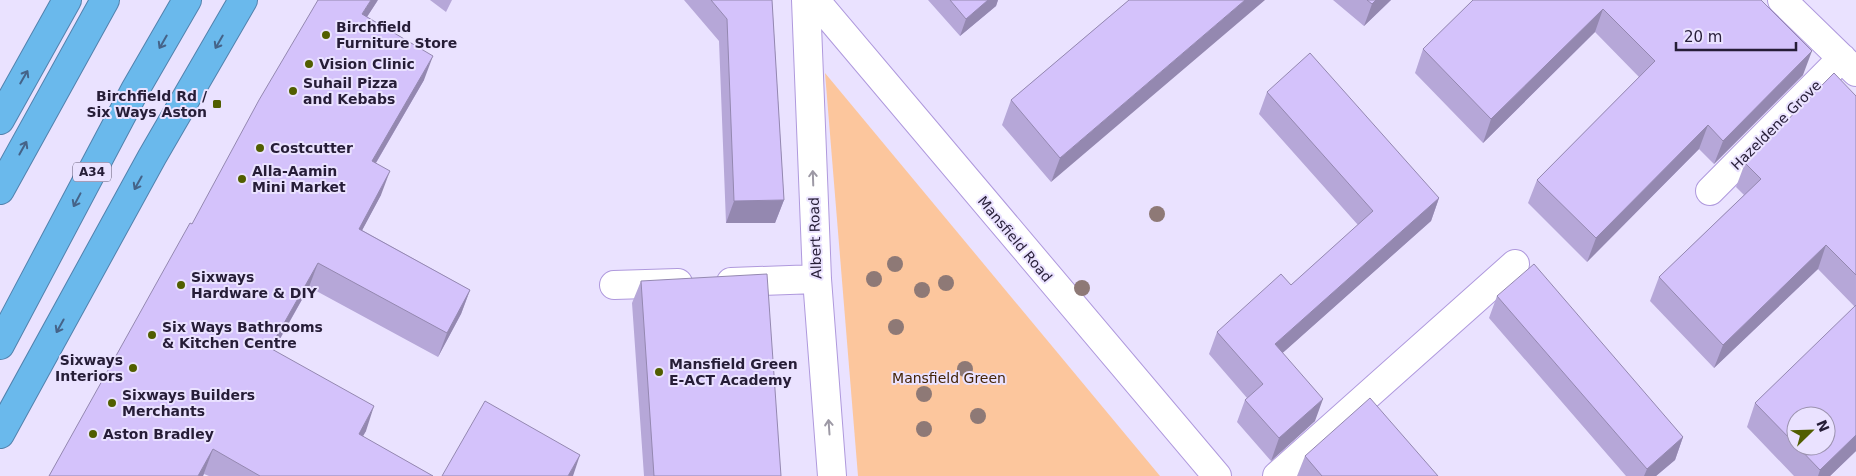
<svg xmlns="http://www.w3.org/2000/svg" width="1856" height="476" font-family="'DejaVu Sans',sans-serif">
<rect width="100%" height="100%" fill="#eae2ff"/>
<path fill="#fcc69d" d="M825,73L1160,476H858Z"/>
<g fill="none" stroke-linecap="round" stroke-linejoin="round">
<defs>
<path id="minor" d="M806,0L817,279L832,476
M815,0L1217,476
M1782,0L1856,72
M1710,191L1842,58
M731,282L817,279
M614,285L678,283
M1277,476L1515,264"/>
<path id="highway" d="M0,120L67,0
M0,190L105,0
M0,345L135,90L187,0
M0,434L152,157L243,0"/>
</defs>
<use href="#minor" stroke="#af99dd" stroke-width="30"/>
<use href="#highway" stroke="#5282ad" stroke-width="30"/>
<use href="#minor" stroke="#fff" stroke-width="28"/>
<use href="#highway" stroke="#6ab9ec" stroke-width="28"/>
</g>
<g fill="#8e7976">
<circle cx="1157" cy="214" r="8"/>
<circle cx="895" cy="264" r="8"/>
<circle cx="874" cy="279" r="8"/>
<circle cx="946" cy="283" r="8"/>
<circle cx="1082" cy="288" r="8"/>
<circle cx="922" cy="290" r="8"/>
<circle cx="896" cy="327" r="8"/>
<circle cx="965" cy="369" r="8"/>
<circle cx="924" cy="394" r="8"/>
<circle cx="978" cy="416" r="8"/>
<circle cx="924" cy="429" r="8"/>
</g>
<path fill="#b6a7d8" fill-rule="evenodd" d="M378,0L367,17L424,80L376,163L381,195L362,230L470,290L461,314L438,357L309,287L274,350L366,431L362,436L433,476H209L204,474L203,476H49L192,224Z
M430,0H452L446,12Z
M684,0H772L784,200L775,223H726L719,41Z
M928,0H998L996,6L960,36Z
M1129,0L1051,182L1002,125L1011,100Z
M1333,0H1391L1364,26Z
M1473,0H1761L1803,75L1714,164L1699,149L1587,262L1528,203L1537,180L1639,77L1595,32L1483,143L1415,73L1423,49Z
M1267,92L1439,198L1431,221L1282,353L1315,421L1271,461L1237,422L1245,400L1247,398L1209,354L1217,332L1291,285L1358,225L1259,114Z
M1856,96V451L1830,476H1794L1747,427L1755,403L1855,307L1818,269L1714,368L1650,301L1659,277L1744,195L1736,187L1745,163ZM1796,416L1826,446H1796Z
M641,281L781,476H644L632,303Z
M1497,296L1683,437L1675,460L1656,476H1626L1489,318Z
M1305,456L1438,476H1297Z"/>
<path fill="#9488b0" d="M371,0H378L353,38L362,14Z
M988,0H998L996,6L960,36L966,19Z
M1245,0H1265L1051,182L1060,158Z
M1376,0H1391L1364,26L1372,4Z
M1603,9L1595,32L1483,143L1491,119Z
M1812,51L1803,75L1714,164L1723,141Z
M433,56L424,80L363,185L372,161Z
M1708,125L1699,149L1587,262L1596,238Z
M390,171L381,195L350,253L359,229Z
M1439,198L1431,221L1267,367L1275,344Z
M784,200L775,223H726L734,201Z
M1826,245L1818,269L1714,368L1723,345Z
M318,263L309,287L261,372L270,348Z
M470,290L461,314L438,357L447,333Z
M1323,399L1315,421L1271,461L1279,438Z
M374,406L366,431L350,459L359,434Z
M1856,435V451L1830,476H1818L1820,470Z
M1683,437L1675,460L1656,476H1644L1647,469Z
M213,449L203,476H198Z
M580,455L573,476H568Z"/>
<path fill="#d4c2fb" stroke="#9488b0" d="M318,0H371L362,14L433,56L372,161L390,171L359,229L470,290L447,333L318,263L270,348L374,406L359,434L433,476H260L213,449L198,476H49L190,223L192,224L259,100Z
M711,0H772L784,200L734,201L727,19Z
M950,0H988L966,19Z
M1129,0H1245L1060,158L1011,100Z
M1367,0H1376L1372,4Z
M1473,0H1761L1812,51L1723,141L1708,125L1596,238L1537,180L1655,61L1603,9L1491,119L1423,49Z
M1310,53L1439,198L1275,344L1323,399L1279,438L1245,400L1263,384L1217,332L1281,274L1291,285L1373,211L1267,92Z
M1834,73L1856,96V275L1826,245L1723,345L1659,277L1761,179L1745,163Z
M1534,264L1683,437L1647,469L1497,296Z
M767,274L781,476H654L641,281Z
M1856,305V435L1820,470L1797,446H1826V416H1796V445L1755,403Z
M1370,398L1438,476H1322L1305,456Z
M485,401L580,455L568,476H442Z"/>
<defs><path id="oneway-shaft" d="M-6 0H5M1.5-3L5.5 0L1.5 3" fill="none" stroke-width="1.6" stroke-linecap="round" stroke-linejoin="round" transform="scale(1.25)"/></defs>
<g stroke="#456388">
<use href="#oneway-shaft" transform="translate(163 42) rotate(120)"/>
<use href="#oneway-shaft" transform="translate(219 42) rotate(120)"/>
<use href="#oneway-shaft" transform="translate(24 77) rotate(-60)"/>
<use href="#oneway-shaft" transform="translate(23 148) rotate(-61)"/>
<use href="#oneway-shaft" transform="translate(138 183) rotate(119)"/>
<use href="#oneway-shaft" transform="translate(77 200) rotate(118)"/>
<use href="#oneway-shaft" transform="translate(60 326) rotate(119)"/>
</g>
<g stroke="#9d99a5">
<use href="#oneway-shaft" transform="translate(813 178) rotate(-92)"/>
<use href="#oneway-shaft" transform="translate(829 427) rotate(-94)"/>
</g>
<g fill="#515e00" stroke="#eae2ff" stroke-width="2">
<circle cx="326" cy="35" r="5"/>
<circle cx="309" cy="64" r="5"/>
<circle cx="293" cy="91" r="5"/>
<rect x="212" y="99" width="10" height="10" rx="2.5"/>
<circle cx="260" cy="148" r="5"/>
<circle cx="242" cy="179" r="5"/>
<circle cx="181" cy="285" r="5"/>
<circle cx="152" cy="335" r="5"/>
<circle cx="133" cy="368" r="5"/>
<circle cx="659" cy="372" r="5"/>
<circle cx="112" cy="403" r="5"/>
<circle cx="93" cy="434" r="5"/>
</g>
<g text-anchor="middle" stroke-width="4" stroke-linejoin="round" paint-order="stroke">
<rect fill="#eae2ff" stroke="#615873" stroke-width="1" x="73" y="162.5" width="38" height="19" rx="4"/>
<g font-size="12" font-weight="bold" fill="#261d37">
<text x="92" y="176">A34</text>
</g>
<g font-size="14" font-weight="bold" fill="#261d37" stroke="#eae2ff" text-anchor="start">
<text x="336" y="32">Birchfield<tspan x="336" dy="16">Furniture Store</tspan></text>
<text x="319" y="69">Vision Clinic</text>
<text x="303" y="88">Suhail Pizza<tspan x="303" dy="16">and Kebabs</tspan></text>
<text x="207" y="101" text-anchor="end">Birchfield Rd /<tspan x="207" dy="16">Six Ways Aston</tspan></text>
<text x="270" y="153">Costcutter</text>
<text x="252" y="176">Alla-Aamin<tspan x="252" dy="16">Mini Market</tspan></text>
<text x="191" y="282">Sixways<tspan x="191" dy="16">Hardware &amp; DIY</tspan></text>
<text x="162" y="332">Six Ways Bathrooms<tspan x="162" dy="16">&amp; Kitchen Centre</tspan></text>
<text x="123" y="365" text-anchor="end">Sixways<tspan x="123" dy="16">Interiors</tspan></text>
<text x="669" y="369">Mansfield Green<tspan x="669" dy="16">E-ACT Academy</tspan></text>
<text x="122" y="400">Sixways Builders<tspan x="122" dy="16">Merchants</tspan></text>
<text x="103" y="439">Aston Bradley</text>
</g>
<g font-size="14" fill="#261d37" stroke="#eae2ff">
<text transform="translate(1776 125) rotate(-45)" y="5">Hazeldene Grove</text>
<text transform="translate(815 238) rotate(-92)" y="5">Albert Road</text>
<text transform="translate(1015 239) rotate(50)" y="5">Mansfield Road</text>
</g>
<g font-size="14" fill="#432305" stroke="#eae2ff">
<text x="949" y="383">Mansfield Green</text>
</g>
</g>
<g transform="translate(1811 431) rotate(67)"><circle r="24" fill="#eae2ff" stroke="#9c93af"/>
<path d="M0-4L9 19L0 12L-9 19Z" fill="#515e00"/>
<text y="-8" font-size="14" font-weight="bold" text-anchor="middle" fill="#261d37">N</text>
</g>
<path d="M1676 42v8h120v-8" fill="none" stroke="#261d37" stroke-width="2.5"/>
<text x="1684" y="42" font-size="15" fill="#261d37" stroke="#eae2ff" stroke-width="4" paint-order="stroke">20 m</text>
</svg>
